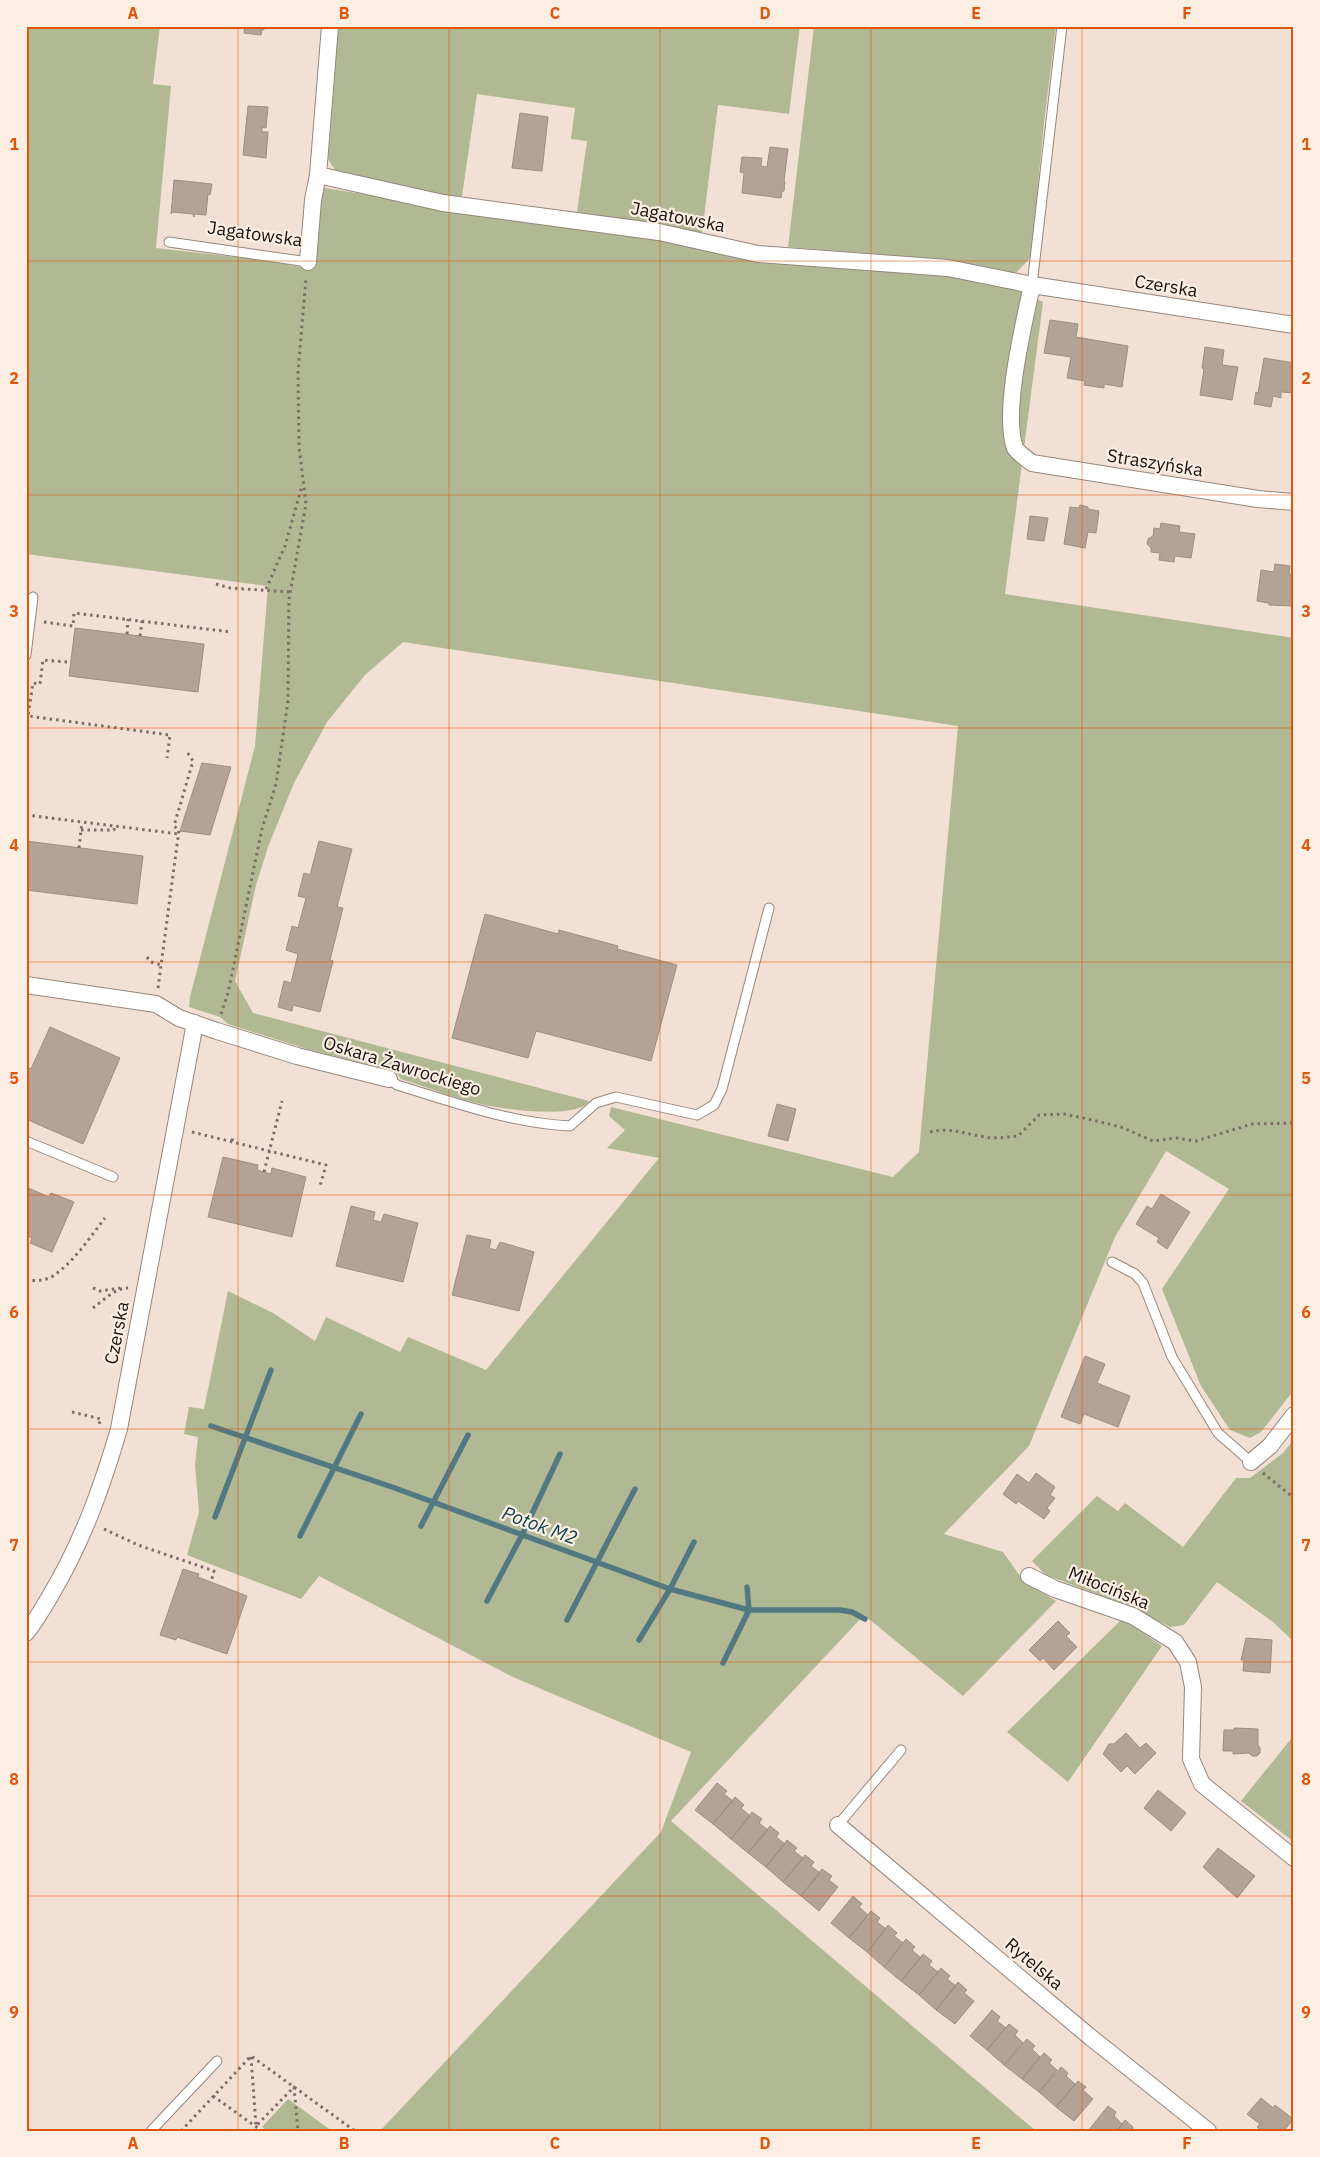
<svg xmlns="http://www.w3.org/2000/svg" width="1320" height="2157" font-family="'IBM Plex Sans',sans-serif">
<rect width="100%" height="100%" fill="#f2e0d4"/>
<path fill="#b0b994" d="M26,26H160L153,84L171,86L156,248L288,263V265L310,268L318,187L471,211L948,275L1014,288L1043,302L1005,594L1294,638V1390L1261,1432L1250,1438L1230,1430L1201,1386L1162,1289L1229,1189L1166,1151L1115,1237L1029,1446L944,1534L1003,1552L1023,1580L1056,1601L963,1696L864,1615L671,1821L1036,2131H380L661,1832L691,1752L515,1678L319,1576L301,1599L187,1555L199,1512L195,1465L198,1437L184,1434L189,1407L204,1409L228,1291L273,1313L315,1341L326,1317L400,1352L408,1337L486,1370L659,1158L607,1148L625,1130L609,1116L611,1107L893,1177L919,1152L958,726L403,642L365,675L327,722L294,783L268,847L256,885L235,981L253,1013L589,1101C577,1120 505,1109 485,1105C457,1099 429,1088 401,1079L395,1071L310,1050L228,1024L220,1017L189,1007L190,997L255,746L268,586L26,554Z
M338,26H800L789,114L718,105L702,233L577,212L587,141L571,139L575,108L477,94L462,196L446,197L338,174L328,159Z
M814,26H1056L1044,123L1031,257L1016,273L913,257L788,247Z
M1294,1439V1642L1273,1622L1217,1582L1184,1625L1170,1627L1132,1607L1046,1575L1032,1561L1097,1496L1118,1511L1125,1503L1183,1547L1236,1478H1250L1283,1453Z
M1122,1619L1162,1646L1068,1782L1007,1732Z
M1294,1735V1842L1241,1801Z
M288,2099L332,2131H267L262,2127Z"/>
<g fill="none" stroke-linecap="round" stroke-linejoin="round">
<path stroke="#527982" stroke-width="5.5" d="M211,1426L392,1487L670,1589L749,1610H840L852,1612L865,1619
M215,1517L271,1370
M421,1526L468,1435
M300,1536L361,1414
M487,1601L522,1535L560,1454
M567,1620L635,1489
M639,1640L670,1589L694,1542
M723,1663L749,1610L747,1587"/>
</g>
<path fill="#b4a297" stroke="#9e8d82" d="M245,26H263L264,30L262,29L261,35L244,33Z
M248,106L268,107L266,128L262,127V132H268L266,158L243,155Z
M520,113L548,117L542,171L512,168Z
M770,147L788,149L784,181L785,182L784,191H782L781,198L742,193L744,173L740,172L742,157L762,158L761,166L767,167Z
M174,180L212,184L210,195L208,194L206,215L194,214V217L193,214L172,212L171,214Z
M1050,320L1078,324L1076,337L1128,346L1122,387L1104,384V388L1084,385L1085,381L1067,378L1071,357L1044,353Z
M1205,347L1224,350L1222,365L1238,367L1232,400L1200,395L1204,369L1202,368Z
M1264,358L1294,363V393L1281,392V398L1273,396L1271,407L1254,404L1256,392L1258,393Z
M1080,505L1088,507V509L1099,511L1096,533L1088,532L1085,548L1064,544L1070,507L1079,508Z
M1030,516L1048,518L1044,541L1027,539Z
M1161,523L1180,526L1179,532L1195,534L1191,558L1175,556L1174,562L1159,560L1160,553L1151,552V548L1147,544L1148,539L1153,536L1154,528L1160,529Z
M1275,564L1290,566L1289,574L1294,575V606L1269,605V603L1257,601L1261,570L1274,572Z
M75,628L204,644L198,692L69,676Z
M202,763L231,767L210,835L180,831Z
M26,841L143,856L137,904L26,890Z
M319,841L352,849L337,907L343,908L330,960L333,961L320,1012L293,1005L292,1011L278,1007L284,981L291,983L298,954L286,950L292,926L298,928L306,898L298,896L304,873L310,875Z
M485,914L558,934L559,930L618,946L617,949L677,965L651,1061L536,1031L528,1058L452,1038Z
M50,1027L120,1058L83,1144L26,1119V1067L31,1069Z
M777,1104L796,1109L788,1141L768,1136Z
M223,1157L258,1165L257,1170L271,1174L272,1168L306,1177L292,1237L208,1217Z
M26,1187L49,1197L51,1193L74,1202L52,1252L30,1243L32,1238L26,1235Z
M1161,1194L1190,1212L1167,1249L1157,1242L1159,1238L1136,1224L1147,1206L1152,1209Z
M351,1206L375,1212L373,1220L381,1222L384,1214L418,1223L403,1282L336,1266Z
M467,1235L491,1240L489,1248L496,1250L500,1242L534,1252L519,1311L452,1295Z
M1085,1356L1105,1364L1097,1383L1130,1396L1118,1427L1084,1414L1080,1424L1061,1417Z
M1036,1473L1055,1487L1050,1495L1055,1498L1047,1508L1050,1511L1044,1519L1018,1501L1016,1504L1003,1494L1017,1474L1029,1483Z
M183,1569L199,1574L198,1577L247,1596L227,1654L177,1637L176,1640L160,1635Z
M1058,1621L1070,1633L1066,1636L1077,1647L1054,1670L1043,1658L1040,1661L1029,1650Z
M1246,1638L1272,1640L1270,1673L1243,1671L1244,1660H1241Z
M1234,1728L1258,1729V1745L1260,1748V1753L1257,1756H1252L1249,1753L1233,1754V1751H1223L1224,1730H1234Z
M1126,1733L1140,1748L1146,1743L1156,1753L1135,1774L1127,1766L1121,1772L1103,1754L1109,1744H1114Z
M717,1783L727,1791L724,1794L733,1801L713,1824L695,1810Z
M1158,1790L1186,1813L1171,1831L1144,1808Z
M735,1797L744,1805L741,1808L750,1816L731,1839L713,1824Z
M752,1812L762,1819L759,1823L768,1830L748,1853L731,1839Z
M770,1826L779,1833L776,1837L785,1844L766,1867L748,1853Z
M787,1840L797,1848L794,1851L803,1858L783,1882L766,1867Z
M1218,1848L1255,1876L1237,1898L1203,1867Z
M805,1855L814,1862L811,1866L820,1873L801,1896L783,1882Z
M822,1869L832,1876L829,1880L838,1887L819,1911L801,1896Z
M853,1896L862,1904L859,1907L868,1915L849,1938L831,1923Z
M871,1911L880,1918L877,1922L886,1929L867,1952L849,1938Z
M888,1925L897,1933L894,1936L903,1943L884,1967L867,1952Z
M906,1939L915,1947L912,1950L921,1958L901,1981L884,1967Z
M923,1954L932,1961L929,1965L938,1972L919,1995L901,1981Z
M941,1968L950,1976L947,1979L956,1986L936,2010L919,1995Z
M958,1982L967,1990L964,1993L974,2001L955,2024L936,2010Z
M992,2010L1000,2017L997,2021L1006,2028L987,2050L970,2036Z
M1009,2024L1018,2031L1015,2035L1023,2043L1004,2065L987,2050Z
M1027,2039L1035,2046L1032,2049L1040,2057L1022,2079L1004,2065Z
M1044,2053L1052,2060L1049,2063L1057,2070L1039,2092L1022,2079Z
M1061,2067L1068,2073L1066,2076L1075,2084L1056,2107L1039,2092Z
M1078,2081L1086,2087L1083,2090L1093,2099L1074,2121L1056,2107Z
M1261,2098L1273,2108L1275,2105L1293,2119L1284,2131H1262L1257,2127L1260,2124L1247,2114Z
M1108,2106L1116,2112L1114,2116L1122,2124L1117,2131H1088Z
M1125,2120L1133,2127L1132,2131H1117Z"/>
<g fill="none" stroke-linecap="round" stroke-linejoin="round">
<defs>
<path id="lane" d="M169,242L308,262
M1032,285L1062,26
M26,655L33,597
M389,1079L397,1085C453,1102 510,1123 570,1126L596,1103L616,1097L697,1115L714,1105L722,1089L769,908
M26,1141L113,1177
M1112,1262L1135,1274L1143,1283L1172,1357L1218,1433L1251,1462
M838,1825L901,1750
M151,2131L217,2061"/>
<path id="street" d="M318,175L443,203L659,232L758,254L948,268L1032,285L1294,325
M308,262L313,200L318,175L330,26
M1032,285C1024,323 1002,413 1015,448C1018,453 1027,459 1032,463L1258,499L1294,502
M26,985L156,1004L179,1018L217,1031L297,1056L389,1079
M1251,1462L1270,1446L1294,1415
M1029,1576L1055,1589L1133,1616L1175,1642L1188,1662L1193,1687L1191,1759L1202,1784L1294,1858
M26,1633C35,1622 42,1610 49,1598C82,1543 101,1490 119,1429L195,1023
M838,1825L1089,2036L1208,2131"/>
</defs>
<use href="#lane" stroke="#97867b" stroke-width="11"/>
<use href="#street" stroke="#97867b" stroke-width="18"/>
<path stroke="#7a6e67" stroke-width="3" stroke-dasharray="2.5 4" stroke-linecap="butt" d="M216,584L230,588L290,592
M266,589L285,546L302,486
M44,622L73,626L74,613L231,632
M127,634L128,619
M140,636L142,621
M67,662L43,660L40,684L33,683L28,716L170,735L167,758
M26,815L179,834
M81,830H114L115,826
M79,848L82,822
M147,957L151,962L161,965
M158,988L179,830L174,826L193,761L187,752
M221,1014L228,993L262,829L276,784L288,701L289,599L306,504L299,446L298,372L306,278
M192,1132L326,1165L320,1186
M930,1132C950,1127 966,1134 985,1137C995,1139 1007,1137 1018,1136L1039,1115L1064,1114L1088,1119L1121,1127L1153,1141L1176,1138L1196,1141L1252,1124L1294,1123
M232,1141L233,1136
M264,1172L282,1101
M26,1280C35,1281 45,1281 53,1276C74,1262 90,1237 105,1218
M93,1288L100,1291L120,1288
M93,1308C104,1300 115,1288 128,1288
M72,1412L101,1419L99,1424L102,1425
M1263,1473L1294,1498
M104,1529L138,1545L214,1571L211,1582
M251,2057L256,2126L294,2087L298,2131
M213,2096L262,2131
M181,2131L251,2056L355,2131"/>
<use href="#lane" stroke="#fff" stroke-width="9"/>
<use href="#street" stroke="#fff" stroke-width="16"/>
</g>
<path fill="none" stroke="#de550c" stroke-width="1" stroke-opacity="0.55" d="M238,26V2131M449,26V2131M660,26V2131M871,26V2131M1082,26V2131M26,261H1294M26,495H1294M26,728H1294M26,962H1294M26,1195H1294M26,1429H1294M26,1662H1294M26,1896H1294"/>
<g text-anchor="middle" stroke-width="4.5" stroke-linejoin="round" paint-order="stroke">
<g font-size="18" fill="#16100c" stroke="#fdeee4">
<text transform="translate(678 217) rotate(11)" y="6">Jagatowska</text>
<text transform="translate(255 234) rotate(8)" y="6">Jagatowska</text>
<text transform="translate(1166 286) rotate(9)" y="6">Czerska</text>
<text transform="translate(1155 463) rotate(9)" y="6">Straszyńska</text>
<text transform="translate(402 1066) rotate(17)" y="6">Oskara Żawrockiego</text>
<text transform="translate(117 1333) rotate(-79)" y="6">Czerska</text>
<text transform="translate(1109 1588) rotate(22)" y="6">Miłocińska</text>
<text transform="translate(1034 1964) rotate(40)" y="6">Rytelska</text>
</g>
<g font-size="19" font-style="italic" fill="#0e444e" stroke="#fdeee4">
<text transform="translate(540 1525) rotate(20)" y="7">Potok M2</text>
</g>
</g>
<rect width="1320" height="2157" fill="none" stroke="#fdeee4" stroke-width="55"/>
<rect x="28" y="28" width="1264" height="2102" fill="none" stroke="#de550c" stroke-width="2"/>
<g font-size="16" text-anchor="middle" font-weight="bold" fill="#de550c">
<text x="133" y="19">A</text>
<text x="344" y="19">B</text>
<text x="555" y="19">C</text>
<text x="765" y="19">D</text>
<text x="976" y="19">E</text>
<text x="1187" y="19">F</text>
<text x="14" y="150">1</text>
<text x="1306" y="150">1</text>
<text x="14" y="384">2</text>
<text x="1306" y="384">2</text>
<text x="14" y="617">3</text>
<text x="1306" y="617">3</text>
<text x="14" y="851">4</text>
<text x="1306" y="851">4</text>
<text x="14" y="1084">5</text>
<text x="1306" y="1084">5</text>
<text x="14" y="1318">6</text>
<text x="1306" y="1318">6</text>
<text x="14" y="1551">7</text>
<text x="1306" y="1551">7</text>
<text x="14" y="1785">8</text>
<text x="1306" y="1785">8</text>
<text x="14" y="2018">9</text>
<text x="1306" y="2018">9</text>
<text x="133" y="2149">A</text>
<text x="344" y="2149">B</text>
<text x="555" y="2149">C</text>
<text x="765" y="2149">D</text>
<text x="976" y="2149">E</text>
<text x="1187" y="2149">F</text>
</g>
</svg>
